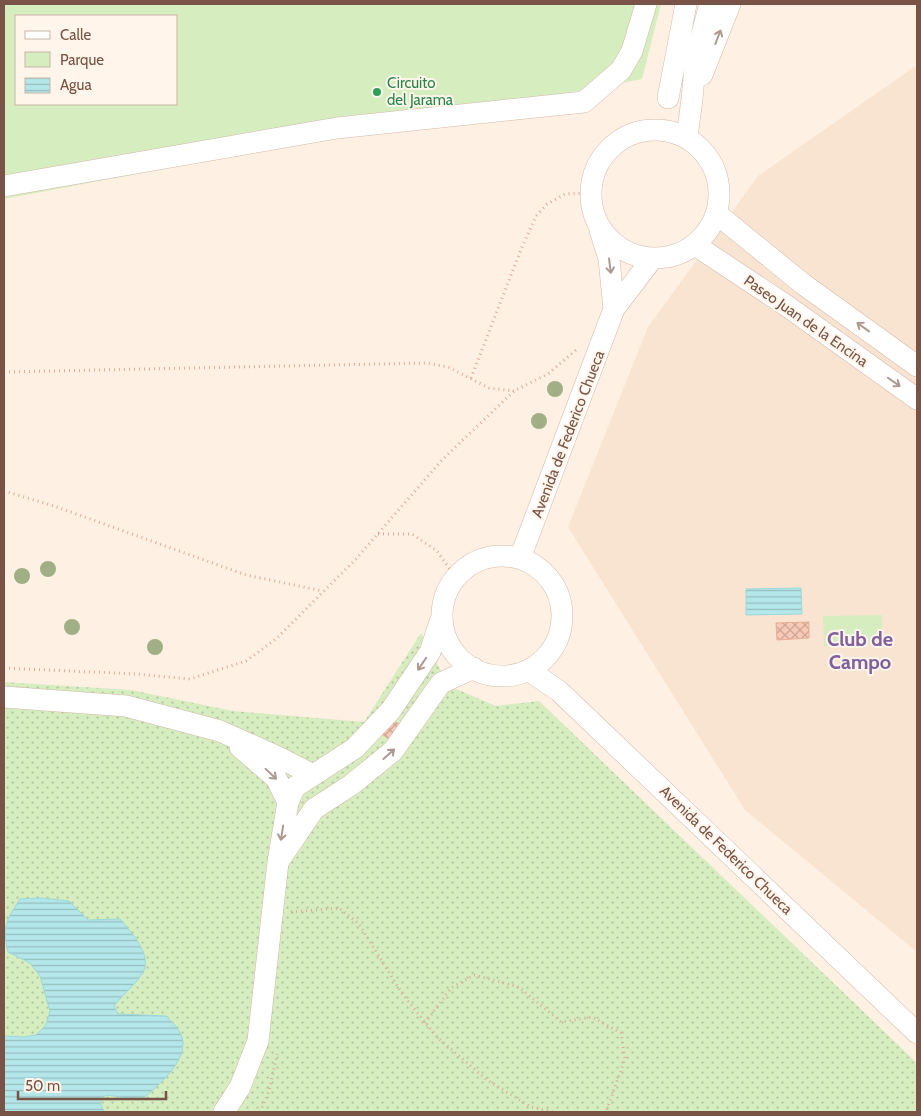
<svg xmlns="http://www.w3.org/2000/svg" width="921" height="1116" font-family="Cabin,sans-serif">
<defs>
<pattern id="grass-dots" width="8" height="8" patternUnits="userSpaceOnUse" patternTransform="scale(1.25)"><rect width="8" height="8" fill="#d6edbf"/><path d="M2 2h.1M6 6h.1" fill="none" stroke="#b2c39d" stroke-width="1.8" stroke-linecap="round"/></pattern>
<pattern id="water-rules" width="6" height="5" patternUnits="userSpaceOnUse" patternTransform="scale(1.25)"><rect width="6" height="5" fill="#b4e7ea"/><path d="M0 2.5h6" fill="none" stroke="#97bebf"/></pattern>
<pattern id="building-cross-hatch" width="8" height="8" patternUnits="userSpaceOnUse" patternTransform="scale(1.25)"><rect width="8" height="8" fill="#f7c9b6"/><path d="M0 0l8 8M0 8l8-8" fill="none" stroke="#cda696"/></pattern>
</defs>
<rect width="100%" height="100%" fill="#fef0e2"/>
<path fill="#f9e4d2" d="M917,65V952L745,810L568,527L648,327L758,176Z"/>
<path fill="url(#grass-dots)" d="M421,633L449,686L496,706L539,701L917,1063V1112H4V682L131,690L233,711L364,722Z"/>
<path fill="#d6edbf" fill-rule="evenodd" d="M4,4H661L642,79L4,199ZM16,16H176V104H16Z
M882,615V644L824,646L823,616Z"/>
<path fill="url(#water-rules)" stroke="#99d9dd" d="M801,588L802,614L746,615V589Z
M41,898L69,901L88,920L120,919C131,932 154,956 142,974C135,985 122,995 114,1006L118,1014L166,1016C170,1021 176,1025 179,1031C195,1056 158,1086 141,1100L106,1095L100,1102L104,1112H4V1036L24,1037L36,1035L46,1025L50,1011L40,976L30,963L8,952C2,926 6,921 20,899Z"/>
<path fill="url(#building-cross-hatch)" stroke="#ebad95" d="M809,622V638L777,640L776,623Z
M389,718L404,727L393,742L379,732Z"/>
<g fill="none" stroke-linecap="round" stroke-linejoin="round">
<defs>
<path id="minor" d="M702,75L730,4
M668,98L686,4
M591 194a64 64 0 1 1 128 0a64 64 0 1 1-128 0Z
M687,137L692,99L696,56L710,4
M4,186L337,128L584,102L621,70L632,51L646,4
M717,214L803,284L917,366
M600,230L609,259L614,309
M695,245L787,306L917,399
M442 616a60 60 0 1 1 120 0a60 60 0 1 1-120 0Z
M520,558L614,309L652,259
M441,619L430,652L391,710L355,748L295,787L288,802L278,862L314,809L351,785L393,751L441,683L474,668
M531,672L559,691L917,1033
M4,697L126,706L220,731L278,757L313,775
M240,747L276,778L288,802
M224,1112L240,1087L258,1041L278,862"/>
</defs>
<use href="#minor" stroke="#d3b8aa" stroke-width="22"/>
<path stroke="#dbac99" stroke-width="3" stroke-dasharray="1 4" stroke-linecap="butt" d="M4,372L426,363L448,367L489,388L514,391
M471,378L522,247L536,216L547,204L565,194L590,193
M4,491L54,506L246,575L323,591
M378,534H412L437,551L456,578
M4,668L136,674L190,679L246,661L276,639L356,559L442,460L514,391L548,374L576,350
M291,912L339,908L359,924L403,995L438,1038L487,1080L531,1107L553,1112
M425,1023L451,988L474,975L519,987L561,1022L592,1017L621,1033L625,1059L606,1112
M260,1112L269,1091L277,1054"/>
<use href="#minor" stroke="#fff" stroke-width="21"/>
</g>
<g fill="#a0af86">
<circle cx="555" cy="389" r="8"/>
<circle cx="539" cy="421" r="8"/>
<circle cx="48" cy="569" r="8"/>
<circle cx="22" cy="576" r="8"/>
<circle cx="72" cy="627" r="8"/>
<circle cx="155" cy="647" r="8"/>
</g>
<defs><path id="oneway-shaft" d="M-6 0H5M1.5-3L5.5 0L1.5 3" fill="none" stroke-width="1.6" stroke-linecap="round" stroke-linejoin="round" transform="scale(1.25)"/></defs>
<g stroke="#ae9890">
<use href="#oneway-shaft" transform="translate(718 37) rotate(-69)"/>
<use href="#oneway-shaft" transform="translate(610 266) rotate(83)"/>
<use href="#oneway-shaft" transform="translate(863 327) rotate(-144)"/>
<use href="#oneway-shaft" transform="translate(894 382) rotate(35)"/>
<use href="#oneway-shaft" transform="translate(422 664) rotate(124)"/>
<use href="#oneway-shaft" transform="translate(389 754) rotate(-42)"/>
<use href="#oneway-shaft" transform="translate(271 774) rotate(43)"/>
<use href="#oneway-shaft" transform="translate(282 833) rotate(99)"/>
</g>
<circle fill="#2e9e5b" stroke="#fff5ea" stroke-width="2" cx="377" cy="92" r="5"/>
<g text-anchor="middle" stroke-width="4" stroke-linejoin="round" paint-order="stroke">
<g font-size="15" fill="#27864d" stroke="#fff5ea" text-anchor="start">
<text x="387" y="88">Circuito<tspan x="387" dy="17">del Jarama</tspan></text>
</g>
<g font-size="15" fill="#785346" stroke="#fff5ea">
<text transform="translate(806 321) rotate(35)" y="5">Paseo Juan de la Encina</text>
<text transform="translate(568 434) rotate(-69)" y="5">Avenida de Federico Chueca</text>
<text transform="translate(726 850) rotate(44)" y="5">Avenida de Federico Chueca</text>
</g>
<g font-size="20" font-weight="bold" fill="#82609d" stroke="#fff5ea">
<text x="860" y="646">Club de<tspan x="860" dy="23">Campo</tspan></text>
</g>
</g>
<rect width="921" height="1116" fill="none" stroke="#785346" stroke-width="10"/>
<rect x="15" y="15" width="162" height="90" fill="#fff5ea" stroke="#c9b4a8"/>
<rect x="25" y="31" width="25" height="8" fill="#ffffff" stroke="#c9b4a8"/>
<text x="60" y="40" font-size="15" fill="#785346">Calle</text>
<rect x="25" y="52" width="25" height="15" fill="#d6edbf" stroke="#c9b4a8"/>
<text x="60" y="65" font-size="15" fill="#785346">Parque</text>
<rect x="25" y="78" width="25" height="15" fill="url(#water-rules)" stroke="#c9b4a8"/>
<text x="60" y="90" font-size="15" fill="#785346">Agua</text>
<path d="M18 1091v8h148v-8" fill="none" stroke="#785346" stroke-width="2.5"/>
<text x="25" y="1091" font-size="15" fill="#785346" stroke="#fff5ea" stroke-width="4" paint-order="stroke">50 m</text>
</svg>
